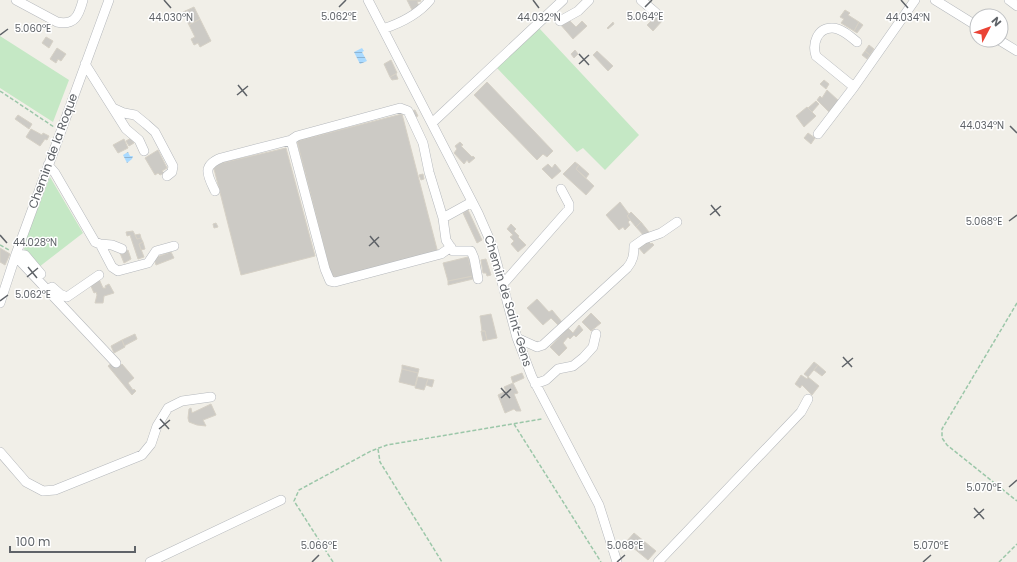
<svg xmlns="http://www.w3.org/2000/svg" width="1017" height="562" font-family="Poppins,sans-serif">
<defs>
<pattern id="water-rules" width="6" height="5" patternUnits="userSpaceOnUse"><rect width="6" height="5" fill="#aadaff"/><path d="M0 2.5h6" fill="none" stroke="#8eb4d2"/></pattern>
</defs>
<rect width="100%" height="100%" fill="#f1efe8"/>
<path fill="#c5e8c5" d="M539,28L639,135L605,170L583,148L577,152L497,68Z
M0,36L69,80L53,122L0,88Z
M50,177L83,233L39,267L24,249L25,241Z"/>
<path fill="url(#water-rules)" d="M362,48L364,51L362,52L367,61L360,64L354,52Z
M128,152L130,156H133L132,159L127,163L123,155Z"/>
<path fill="#cccac5" stroke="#d6d1c6" d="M407,0H420L421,1L417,2L419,6L412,10Z
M194,7L200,19L189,25L183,12Z
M845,10L850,13L848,15L859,22L854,31L841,23L844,19L840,17Z
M657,15L663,20L653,31L647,25Z
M567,18L576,27L582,21L587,26L573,39L560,24Z
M200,19L211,41L200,47L198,43L194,45L191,39L195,37L189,25Z
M613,22L614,24L608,29L607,28Z
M859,22L863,25L857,33L854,31Z
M46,37L53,41L49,48L42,43Z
M869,45L874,49L870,55L865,51Z
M57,48L66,54L61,61L58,59L56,63L50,59Z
M575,50L578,54L574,58L571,54Z
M597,51L613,66L608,71L593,55Z
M865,51L870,55L867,59L862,55Z
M391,60L397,73L390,77L384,64Z
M396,74L398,79L392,80L390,77Z
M824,80L829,84L826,89L820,84Z
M487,82L553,151L547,157L543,154L537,160L474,95Z
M827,90L840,102L829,112L817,100L820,96L822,98Z
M816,101L819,104L812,112L808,108Z
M807,107L816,116L804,127L796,116Z
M415,110L418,116L414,118L411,111Z
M402,114L438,253L332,278L297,141Z
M18,115L32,124L29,129L15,119Z
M31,129L42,135L43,133L49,136L47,140L45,139L40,146L26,137Z
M808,133L815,138L811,144L804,138Z
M131,138L134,143L129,146L126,141Z
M124,139L128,148L118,153L113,145Z
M460,142L463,145L461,146L472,157L473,156L475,158L469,163L467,160L464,164L454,153L457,149L455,146Z
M286,148L315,256L241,275L213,165Z
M158,150L167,168L162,171L164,173L160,175L158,173L155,175L145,158Z
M575,162L579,165L576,169L594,186L586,195L563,174Z
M548,164L552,168L555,164L561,171L552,179L542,169Z
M579,165L589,174L586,178L576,169Z
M423,174L424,179L421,180L419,175Z
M620,202L629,214L627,216L630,220L628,222L630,225L625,230L623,227L619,230L606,215Z
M468,210L482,240L477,243L463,213Z
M631,212L641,222L636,227L627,216Z
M641,222L649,232L645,237L636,227Z
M216,223L218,227L214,228L213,224Z
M511,224L516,229L514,231L519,236L518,237L526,245L518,252L511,244L514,241L510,237L513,235L507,229Z
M133,231L137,239L141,238L143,242L139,244L144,257L138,259L130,235L127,236L126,232Z
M140,234L141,238L137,239L135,235Z
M648,241L651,244L652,243L654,245L644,254L638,247Z
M143,242L145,249L141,250L139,244Z
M0,248L10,254L5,265L0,262Z
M128,250L131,259L124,263L120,253Z
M171,252L174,258L156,265L154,258Z
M468,257L473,276L448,281L443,263Z
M486,259L491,275L487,276L486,273H483L481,260Z
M473,276V279L448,285V281Z
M99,279L103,288H106L105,286L109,284L114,293L104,296L103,303H95L97,295L96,292L94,293L90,284Z
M537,299L549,312L552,310L562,322L559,326L551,318L543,325L527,308Z
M591,313L601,323L591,331L582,322Z
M491,314L497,338L487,340L485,331H482L480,316Z
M579,325L583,330L576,337L574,335L570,339L568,337L563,343L567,348L559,356L550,347L568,328L573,333Z
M481,331H485L487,340L483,341Z
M135,334L137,339L124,346L122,340Z
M122,340L125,347L114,353L111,346Z
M113,362L118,367L122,364L134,378L128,383L133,390L134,389L136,391L132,395L108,366Z
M814,362L818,365L808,377L804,374Z
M402,365L419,369L418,373L402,369Z
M818,365L826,372L822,376L814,370Z
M402,369L418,373L415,386L399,382Z
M522,373L524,378L513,383L511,377Z
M801,375L807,379L808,377L819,386L812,395L802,385L800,388L795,384Z
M418,377L428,379L424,390L415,388Z
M428,379L434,380L432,387L426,385Z
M513,383L518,393L514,394L521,411H516L514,409L505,413L498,395L506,391L504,387Z
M211,404L216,415L203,420L206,426L197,425L189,422L188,418L189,409L191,408L192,413Z
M634,533L656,551L648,560L626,542Z"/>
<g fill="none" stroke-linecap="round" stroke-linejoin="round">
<defs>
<path id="minor" d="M16,0L57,22C75,26 79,15 83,0
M368,0L478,213L492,245L517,338L532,377L599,505L617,562
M641,0L656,13
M935,0L977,26
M1009,0L1017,6
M560,21L578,11L589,0
M383,29C401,23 418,15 430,0
M999,40L1017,51
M85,64L126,129L139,140L144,151
M854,87L816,56C812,44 817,28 832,28C841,28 850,36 857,42
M113,108L124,113L135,115L146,124L155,132L173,166L172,172L167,176
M432,123L563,0
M818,134L854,87L915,0
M48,165L55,173L95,242L100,244L112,245L122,249
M215,191C208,176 201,166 221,158L291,140
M472,202L443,218L446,240L453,251H471L474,258L478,279
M443,218L429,172L423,143L408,111L400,108L297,136L291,140L325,269L330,281L335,282L441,254L451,247
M100,244L112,267L118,271L148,263L156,251L174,246
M16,254L20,261L116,363
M16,254L25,255L41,274
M503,284L569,209V204L561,189
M52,287L60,294L67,297L99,275
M0,303L16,254L109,0
M517,338L537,347L543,345L627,268C633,261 634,255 634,246L644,239L661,233L677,222
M535,384L546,380L558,369L573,366L583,358L593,347L596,334
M0,452L26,482L43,491L55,490L142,455L151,444L157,426L168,408L182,401L211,397
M150,562L281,500
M658,562L801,412L808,399"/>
</defs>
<use href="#minor" stroke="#b5b8bc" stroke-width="10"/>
<path stroke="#9cc7a9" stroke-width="1.5" stroke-dasharray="4 2" stroke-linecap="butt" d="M0,91L54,127
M0,245L9,250
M1017,303L942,429V438L947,445L1017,501
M514,424L601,562
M378,449L380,462L442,562
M333,562L294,501L299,490L371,451L387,445L542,419L543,418
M999,562L1017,544"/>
<use href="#minor" stroke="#fff" stroke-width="9"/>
</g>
<path fill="none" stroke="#5f6368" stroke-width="1.5" d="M164,0L171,8M533,0L539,8M901,0L908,8M339,7L346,0M645,7L652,0M0,35L8,29M579,54L589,65M579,64L589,55M238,85L247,96M237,95L248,86M1010,126L1017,133M711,205L720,216M710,215L721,206M1009,221L1017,215M0,235L7,243M370,236L379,247M369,246L379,237M28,267L37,278M27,277L38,268M0,301L8,295M843,357L852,367M842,367L853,358M501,388L510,398M501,398L511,389M160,419L169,429M159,429L170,420M1009,487L1017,480M974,508L984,519M974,518L984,509M312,562L319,555M617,562L625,555M923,562L931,555"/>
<g text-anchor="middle" stroke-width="3" stroke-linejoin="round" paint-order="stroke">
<g font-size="12" fill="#5f6368" stroke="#fff">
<text transform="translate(53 151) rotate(-70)" y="4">Chemin de la Roque</text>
<text transform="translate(508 301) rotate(73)" y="4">Chemin de Saint-Gens</text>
</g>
</g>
<g font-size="10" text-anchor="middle" fill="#5f6368" stroke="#fff" stroke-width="3" stroke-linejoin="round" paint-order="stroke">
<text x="339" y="20">5.062°E</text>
<text x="645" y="20">5.064°E</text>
<text x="171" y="21">44.030°N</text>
<text x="539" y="21">44.032°N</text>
<text x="908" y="21">44.034°N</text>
<text x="33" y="32">5.060°E</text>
<text x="982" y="129">44.034°N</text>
<text x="984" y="225">5.068°E</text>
<text x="35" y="246">44.028°N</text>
<text x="33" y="298">5.062°E</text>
<text x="984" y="491">5.070°E</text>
<text x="319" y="549">5.066°E</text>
<text x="625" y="549">5.068°E</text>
<text x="931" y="549">5.070°E</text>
</g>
<g transform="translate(989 28) rotate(49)"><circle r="19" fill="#ffffff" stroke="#bfc1c3"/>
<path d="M0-3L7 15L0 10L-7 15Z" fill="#ea4335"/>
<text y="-6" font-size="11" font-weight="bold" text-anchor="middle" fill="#5f6368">N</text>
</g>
<path d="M10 546v6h125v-6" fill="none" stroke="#5f6368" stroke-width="2"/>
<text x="16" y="546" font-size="12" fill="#5f6368" stroke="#ffffff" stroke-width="3" paint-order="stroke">100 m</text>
</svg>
